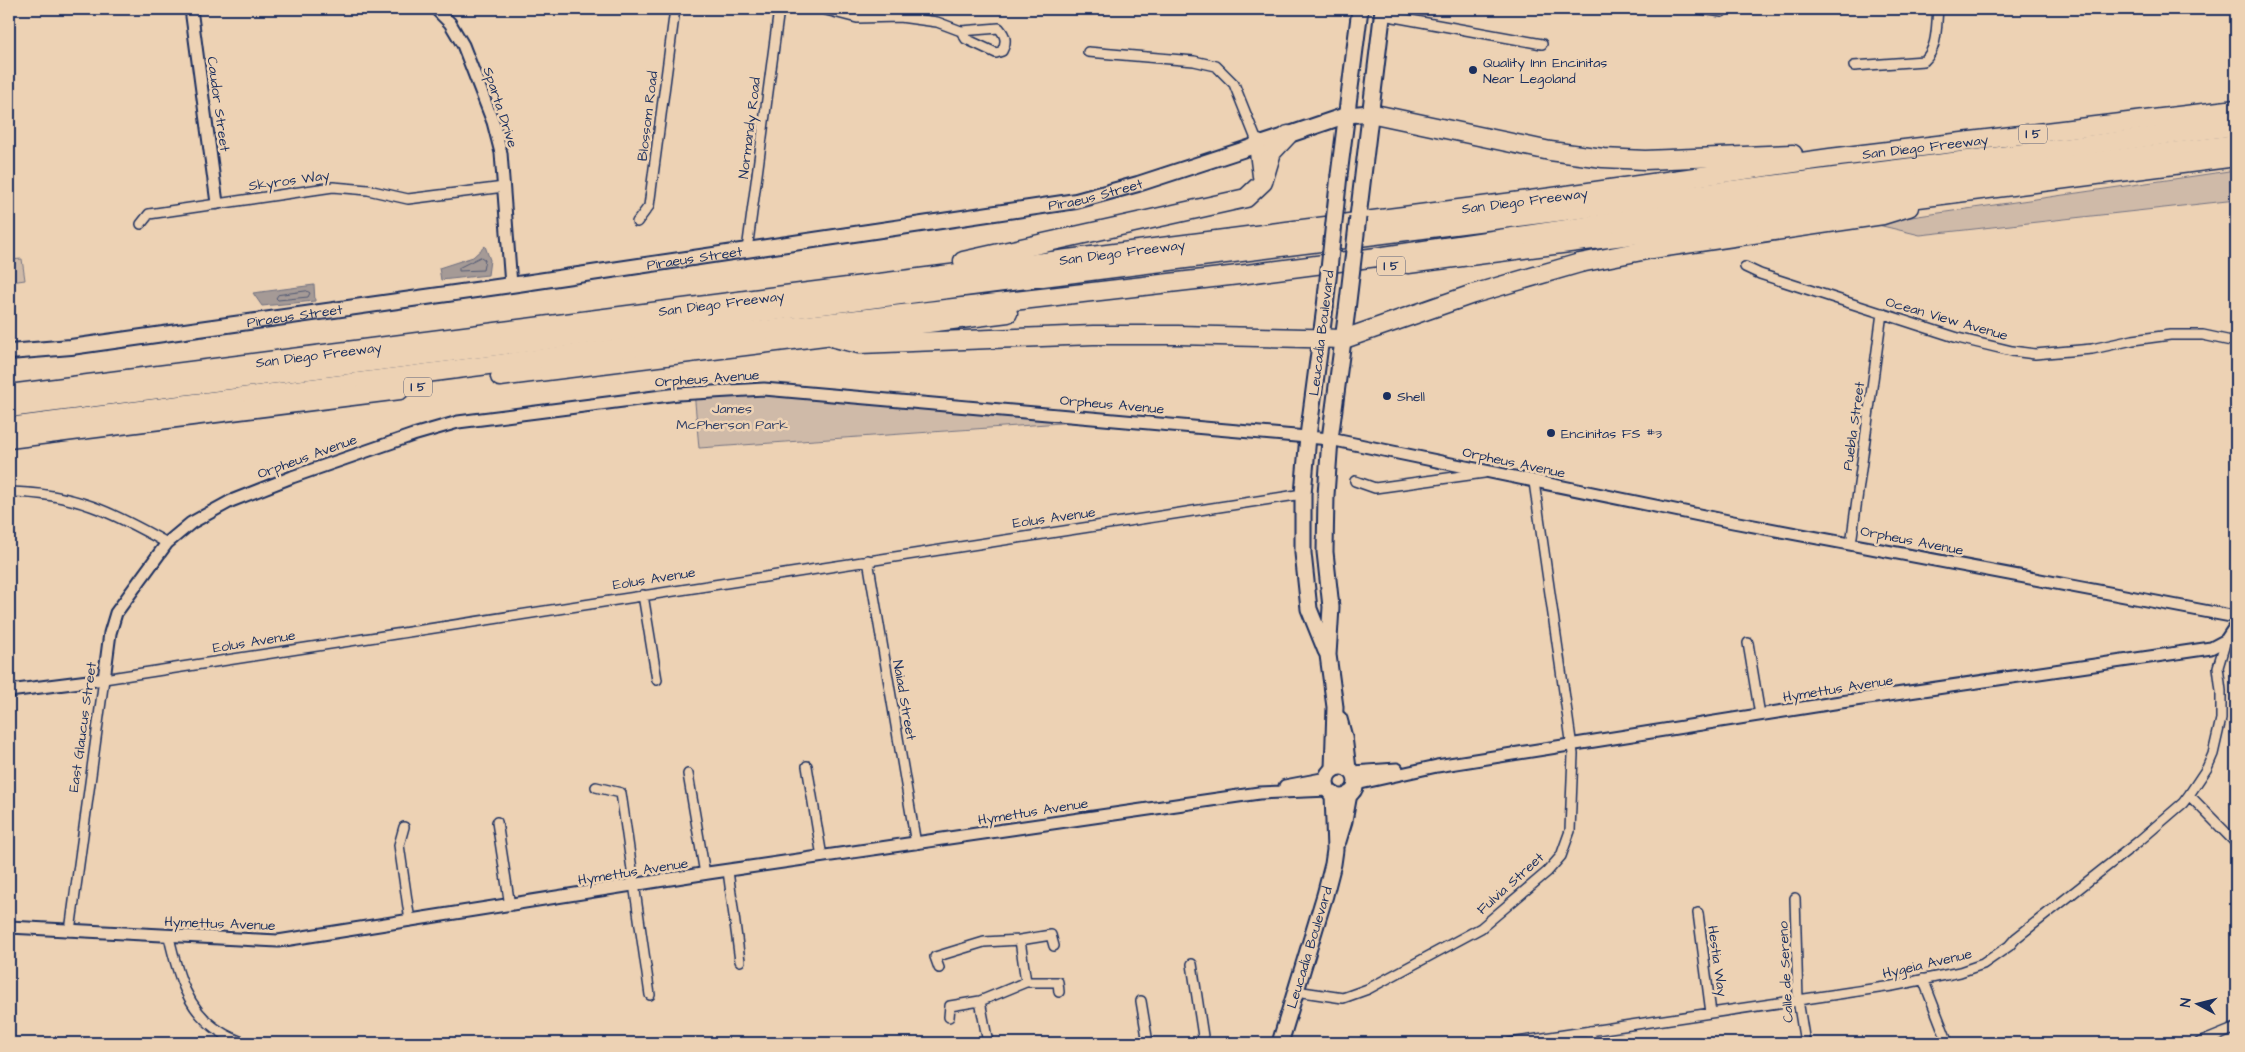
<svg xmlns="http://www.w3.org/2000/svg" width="2245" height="1052" font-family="'Architects Daughter',sans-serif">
<rect width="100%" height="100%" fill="#edd2b4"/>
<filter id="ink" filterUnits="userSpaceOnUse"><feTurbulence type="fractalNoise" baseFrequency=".02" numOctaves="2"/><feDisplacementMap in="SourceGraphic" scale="10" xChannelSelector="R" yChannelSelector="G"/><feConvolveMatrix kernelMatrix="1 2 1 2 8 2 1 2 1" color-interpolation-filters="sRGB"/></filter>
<g filter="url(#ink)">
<path fill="#cfbaa8" stroke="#757483" d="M2236,170V200L1920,235L1870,223Z
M22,259L25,280L11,282L9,260Z
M710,388L1119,419L699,448L694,391Z"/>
<path fill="#a59a96" stroke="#6e6f80" d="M485,246L490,260L488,275L441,280L439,268L473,257Z
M314,285L315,301L262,306L253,293Z"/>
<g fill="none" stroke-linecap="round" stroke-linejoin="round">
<path stroke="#525a74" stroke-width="1" d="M481,257L485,260L483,270L459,271V268Z
M307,291L310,293L308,297L278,300L276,298L278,295Z"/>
<defs>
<path id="minor" d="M822,9L857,18L900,17L937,22L961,31L999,28C1006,36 1007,42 1002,51L996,53L966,39L961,31
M1703,9L1722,12
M1383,15L1542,44
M1088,52L1194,61L1216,66L1234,84L1258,144
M1854,66L1924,61C1938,48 1936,27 1938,9
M637,222L649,206L675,9
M141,224L149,214L333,187L368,190L408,199L504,187
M747,250L779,9
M1745,267L1760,274L1958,338L2012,351L2035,354L2092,349L2133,340L2170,335H2203L2236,342
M1355,481L1375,488L1484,473
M9,492C74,493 112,512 167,543
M1851,544L1882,313
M868,560L916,844
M643,595L657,680
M1748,643L1760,715
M807,766L822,857
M688,774L705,874
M596,787L621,793L650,995
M2189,795L2236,843
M497,822L510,906
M404,827L399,845L410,921
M728,871L740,961
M1795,898L1798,1000L1805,1043
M1698,913L1711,1013
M70,931L104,679L1303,494
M169,937C177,972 187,1012 221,1032C228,1037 237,1040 245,1043
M1192,964L1204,1043
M939,968L935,957L984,942L1020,940
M1923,979L1948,1043
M1026,982H1058L1059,992
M1296,991L1343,998L1368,989L1481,928L1547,872L1561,856L1570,831L1573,754L1534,482
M1141,1001L1148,1043
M949,1017L950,1006L980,1001
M1590,1031L1592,1043
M988,1043L980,1001L1026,982L1020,940L1051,935L1054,946
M1510,1043L1892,986L1960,972L1983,964L2009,946L2016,938L2139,841L2183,803L2189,795L2207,768L2213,754L2221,719V691L2218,667L2226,640
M2199,1043L2236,1028"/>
<path id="tertiary" d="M191,9L217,203
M436,9L450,23L463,45L493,122L501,153L511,285
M9,691L104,679L110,633L116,613L167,543L191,523L231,501L292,477L413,435L458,422L678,394L764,389L1330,439L1733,522L2236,617
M1353,772L1397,769
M1356,784L1437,766L1834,703L2211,648L2226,640L2236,625
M1285,786L1327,778
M9,927L278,941L708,873L1259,793L1329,790"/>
<g id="secondary">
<path id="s1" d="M9,352L71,347L511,285L1076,201L1138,184L1288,135"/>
</g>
<g id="primary">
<path d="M1288,135L1347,115L1370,113"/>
<path d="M1339,175L1360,9"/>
<path d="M1358,217L1383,9"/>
<path d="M1325,307L1308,436L1303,494V553L1309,609L1326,651"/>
<path d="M1339,719L1344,737L1348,769"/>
<circle cx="1341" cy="782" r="15"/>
<path d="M1333,769L1335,707L1328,655L1331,607L1325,552L1326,495L1330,439L1347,310"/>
<path d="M1338,841L1344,821L1349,794"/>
<path id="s2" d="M1280,1043L1325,895L1333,864L1335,850L1333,794"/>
</g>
<g id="motorway">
<path d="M1370,113L1550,151L1603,158L1645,160L1793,154"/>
<path d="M1258,144L1262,176"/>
<path d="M963,261L1246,198L1263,182L1272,152L1288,135"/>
<path d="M1408,264L2236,157"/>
<path d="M835,338L859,344L1093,335H1178L1344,339L1473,294L1580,263L1652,249L1883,215L1909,207"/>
<path d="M500,377L1008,313"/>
<path id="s3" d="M9,394L1553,197L1830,158L2236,109"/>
<path d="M9,408L2236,126"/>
<path d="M9,427L729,334L1247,274L1377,257L1668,214L2236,144"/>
<path d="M9,439L400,390"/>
</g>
</defs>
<use href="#minor" stroke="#1b2f5e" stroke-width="12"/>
<use href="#tertiary" stroke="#1b2f5e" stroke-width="15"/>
<use href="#secondary" stroke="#1b2f5e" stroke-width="18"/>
<use href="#primary" stroke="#1b2f5e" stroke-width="19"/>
<use href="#motorway" stroke="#1b2f5e" stroke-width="21"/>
<use href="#minor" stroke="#edd2b4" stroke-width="9"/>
<use href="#tertiary" stroke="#edd2b4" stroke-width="11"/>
<use href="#secondary" stroke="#edd2b4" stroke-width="14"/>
<use href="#primary" stroke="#edd2b4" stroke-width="15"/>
<use href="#motorway" stroke="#edd2b4" stroke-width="18"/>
<defs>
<path id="primary-bridge" d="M1325,307L1339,175
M1347,310L1358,217"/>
</defs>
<use href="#primary-bridge" stroke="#1b2f5e" stroke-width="19" stroke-linecap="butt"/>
<use href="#primary-bridge" stroke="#edd2b4" stroke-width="15"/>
</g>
</g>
<g fill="#1b2f5e" stroke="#edd2b4" stroke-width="2">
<circle cx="1473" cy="70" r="5"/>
<circle cx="1387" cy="396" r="5"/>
<circle cx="1551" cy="433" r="5"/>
</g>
<g text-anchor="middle" stroke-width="5" stroke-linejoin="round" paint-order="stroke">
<g fill="#edd2b4" stroke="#5a6078" stroke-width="1">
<rect x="2019" y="124.5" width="28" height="19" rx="4"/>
<rect x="1377" y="256.5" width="28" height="19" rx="4"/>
<rect x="404" y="377.5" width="28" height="19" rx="4"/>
</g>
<g font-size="12" font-weight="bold" fill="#1b2f5e">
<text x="2033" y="138">I 5</text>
<text x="1391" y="270">I 5</text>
<text x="418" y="391">I 5</text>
</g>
<g font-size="14" fill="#1b2f5e" stroke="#edd2b4" text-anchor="start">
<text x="1483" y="67">Quality Inn Encinitas<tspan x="1483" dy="16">Near Legoland</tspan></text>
<text x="1397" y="401">Shell</text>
<text x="1561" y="438">Encinitas FS #3</text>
</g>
<g font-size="14" fill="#1b2f5e" stroke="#edd2b4">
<text transform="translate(219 104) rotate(82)" y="5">Caudor Street</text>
<text transform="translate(501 107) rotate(72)" y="5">Sparta Drive</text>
<text transform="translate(647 116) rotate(-83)" y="5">Blossom Road</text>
<text transform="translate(749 128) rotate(-83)" y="5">Normandy Road</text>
<text dy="5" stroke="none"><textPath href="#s3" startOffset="1932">San Diego Freeway</textPath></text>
<text transform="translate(289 180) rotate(-8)" y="5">Skyros Way</text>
<text dy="5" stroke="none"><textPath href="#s1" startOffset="1098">Piraeus Street</textPath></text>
<text dy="5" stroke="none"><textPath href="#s3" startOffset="1528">San Diego Freeway</textPath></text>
<text dy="5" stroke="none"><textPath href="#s3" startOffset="1122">San Diego Freeway</textPath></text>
<text dy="5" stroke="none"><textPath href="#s1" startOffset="692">Piraeus Street</textPath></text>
<text dy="5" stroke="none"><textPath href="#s3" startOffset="718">San Diego Freeway</textPath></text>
<text dy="5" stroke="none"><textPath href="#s1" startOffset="288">Piraeus Street</textPath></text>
<text transform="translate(1947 318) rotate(16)" y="5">Ocean View Avenue</text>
<text transform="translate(1321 333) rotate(-83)" y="5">Leucadia Boulevard</text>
<text dy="5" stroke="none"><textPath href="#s3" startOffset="312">San Diego Freeway</textPath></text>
<text transform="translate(707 378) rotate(-4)" y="5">Orpheus Avenue</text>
<text transform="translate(1112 404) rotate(5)" y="5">Orpheus Avenue</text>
<text transform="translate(1853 426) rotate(-82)" y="5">Puebla Street</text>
<text transform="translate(307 456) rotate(-20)" y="5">Orpheus Avenue</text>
<text transform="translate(1514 462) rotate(12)" y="5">Orpheus Avenue</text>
<text transform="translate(1054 517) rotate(-8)" y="5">Eolus Avenue</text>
<text transform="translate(1912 540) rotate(11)" y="5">Orpheus Avenue</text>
<text transform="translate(654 578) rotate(-9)" y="5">Eolus Avenue</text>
<text transform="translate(254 641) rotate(-9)" y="5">Eolus Avenue</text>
<text transform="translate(1838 688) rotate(-9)" y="5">Hymettus Avenue</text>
<text transform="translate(905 700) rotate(80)" y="5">Naiad Street</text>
<text transform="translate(82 727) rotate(-82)" y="5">East Glaucus Street</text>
<text transform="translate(1033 811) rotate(-9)" y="5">Hymettus Avenue</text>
<text transform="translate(633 871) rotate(-9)" y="5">Hymettus Avenue</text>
<text transform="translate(1510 883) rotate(-42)" y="5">Fulvia Street</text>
<text transform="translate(220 923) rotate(2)" y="5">Hymettus Avenue</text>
<text dy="5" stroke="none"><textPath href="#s2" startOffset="100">Leucadia Boulevard</textPath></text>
<text transform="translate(1718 961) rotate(82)" y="5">Hestia Way</text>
<text transform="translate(1927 963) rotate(-13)" y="5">Hygeia Avenue</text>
<text transform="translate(1785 972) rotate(-93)" y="5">Calle de Sereno</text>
</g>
<g font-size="14" fill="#364469" stroke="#edd2b4">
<text x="732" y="413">James<tspan x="732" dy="16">McPherson Park</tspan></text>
</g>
</g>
<rect width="2245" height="1052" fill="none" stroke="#edd2b4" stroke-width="30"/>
<rect x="15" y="15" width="2215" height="1022" fill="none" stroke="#1b2f5e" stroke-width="2" filter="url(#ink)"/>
<g transform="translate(2198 1004) rotate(277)" stroke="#edd2b4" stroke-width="4" paint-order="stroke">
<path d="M0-4L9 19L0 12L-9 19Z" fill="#1b2f5e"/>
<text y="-8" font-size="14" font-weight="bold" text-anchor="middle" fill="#1b2f5e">N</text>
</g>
</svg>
